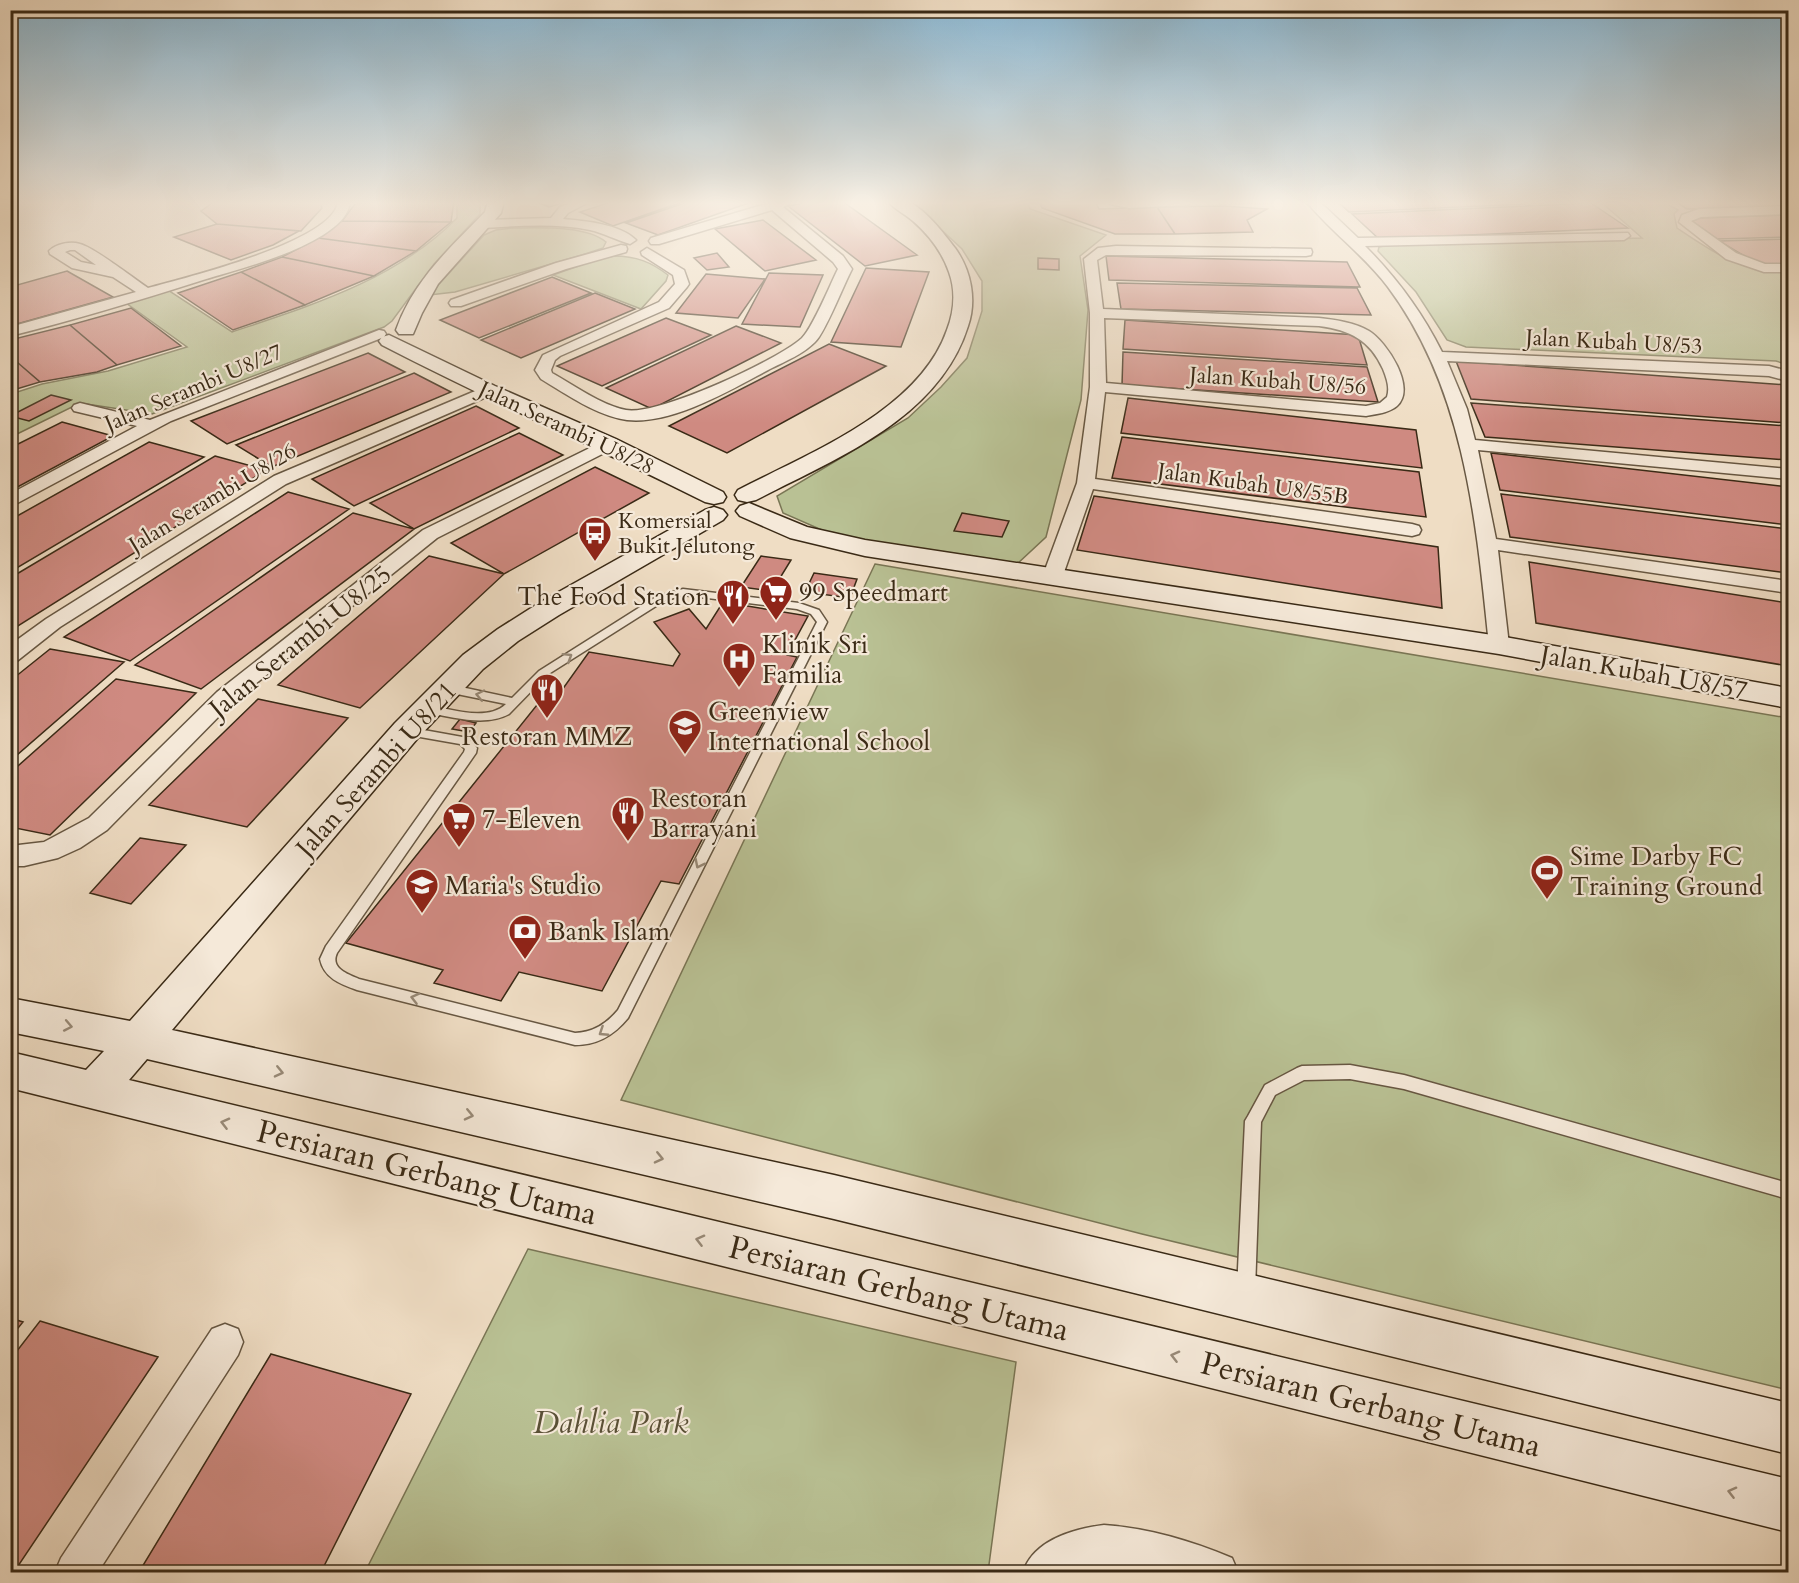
<svg xmlns="http://www.w3.org/2000/svg" width="1799" height="1583" font-family="Cardo,serif">
<rect width="100%" height="100%" fill="#efddc4"/>
<filter id="stains"><feTurbulence type="fractalNoise" baseFrequency=".00333" numOctaves="4"/><feColorMatrix values="0 0 0 0 .2 0 0 0 0 .09 0 0 0 0 .02 0 0 0 .5 -.17"/></filter>
<radialGradient id="worn" r=".72"><stop offset=".6" stop-color="#630" stop-opacity="0"/><stop offset="1" stop-color="#630" stop-opacity=".3"/></radialGradient>
<path fill="#b9c194" stroke="#7a7655" stroke-width="1.5" d="M457,201H480V214L434,264L392,321L384,327L152,414L80,403L11,437V394L42,384L108,371L187,347L126,303L168,290L232,332C312,305 396,280 457,218Z
M903,201H1027L1030,209L1106,235L1080,256L1088,310L1081,400L1046,537L1016,565L840,538L783,513L777,496L908,418L941,387L967,358L982,311V281L962,249L931,220Z
M1600,201H1662L1678,210L1674,214L1677,228C1714,253 1742,273 1788,272V365L1776,361L1466,347L1447,340L1416,292L1378,251L1379,247L1389,245L1642,238Z
M513,228C539,228 586,225 606,242L603,248L585,254L455,292L429,295L484,235L496,230Z
M614,256C636,256 651,262 668,275L666,281L641,309L553,275L598,259Z
M875,564L1788,718V1390L1142,1234L621,1100Z
M528,1249L1016,1362L988,1572H365Z"/>
<path fill="#cf8a81" stroke="#3a2a16" stroke-width="1.5" d="M215,201H320L322,208L301,231L217,224L201,211Z
M401,201H454L451,222L342,221L355,204Z
M534,201H569L549,207Z
M614,201H685L613,226L580,212Z
M690,201H754L658,235L626,223Z
M814,201H842L917,255L865,266L788,206Z
M1039,201H1095L1099,209L1157,207L1175,234H1115L1042,208Z
M1215,201H1286L1288,203L1219,204Z
M1337,201H1590L1349,212Z
M1674,201H1788V206L1687,209Z
M1591,203L1628,228L1379,239L1352,214Z
M1224,206L1267,209L1247,220L1253,232L1175,234L1157,207Z
M1788,215V237L1717,239L1692,221L1699,218Z
M763,220L816,260L765,271L715,229Z
M342,221L451,222L416,251L318,238Z
M217,224L299,231L273,245L231,260L174,237Z
M318,238L416,251L374,276L282,257Z
M1788,239V265L1772,266L1753,261L1719,241Z
M717,253L729,267L707,270L694,258Z
M1106,256L1347,262L1360,287L1109,280Z
M282,257L374,276L305,305L241,272Z
M1038,258L1059,259V270L1038,269Z
M866,268L929,272L901,347L831,342Z
M67,271L113,297L17,324L10,319V287Z
M241,272L305,305L233,330L178,293Z
M769,273L823,275L800,327L742,324Z
M706,274L765,279L738,318L676,313Z
M552,277L591,293L479,338L440,320Z
M1117,283L1357,288L1371,315L1121,309Z
M595,293L635,309L521,358L481,340Z
M131,308L181,346L117,365L70,325Z
M666,318L711,335L602,386L557,366Z
M1125,320L1358,335L1367,365L1123,349Z
M70,325L117,365L97,372L40,382L10,356V340Z
M736,326L781,343L652,409L606,388Z
M829,344L886,366L727,453L669,426Z
M1123,352L1367,367L1378,402L1122,385Z
M368,353L405,372L227,444L191,421Z
M10,356L40,382L10,391Z
M1456,361L1788,385V423L1471,399Z
M414,373L451,392L272,467L236,445Z
M51,395L71,400L29,421L10,416Z
M1128,398L1416,430L1422,468L1121,433Z
M1471,403L1788,426V460L1485,437Z
M476,406L519,428L354,506L312,479Z
M62,422L113,436L10,491V448Z
M519,433L563,455L414,529L370,503Z
M1122,437L1419,472L1426,517L1112,478Z
M149,442L204,457L10,572V520Z
M1491,453L1788,487V525L1500,490Z
M215,456L266,470L10,631V578Z
M595,467L649,493L504,574L451,543Z
M288,492L349,509L130,661L64,637Z
M1501,494L1788,529V573L1510,537Z
M1094,496L1438,547L1442,608L1077,550Z
M353,513L414,529L201,689L135,665Z
M962,513L1009,521L1002,537L954,531Z
M429,556L504,574L360,708L278,685Z
M761,556L791,560L772,591L741,587Z
M1529,562L1788,603V666L1536,623Z
M814,573L857,579L850,598L805,592Z
M723,602L808,616L787,655L797,657L679,884L661,881L602,991L519,972L501,1001L434,983L443,970L346,943L549,690H562L589,652L673,666L680,654L654,622L689,609L706,629Z
M50,649L124,662L10,761V681Z
M116,679L196,693L50,835L10,827V773Z
M258,699L348,718L247,827L149,805Z
M460,719L476,723L469,732L452,729Z
M140,838L186,845L131,904L90,893Z
M10,1318L23,1322L10,1338Z
M40,1321L158,1357L14,1572H10V1360Z
M271,1354L411,1394L321,1572H139Z"/>
<g fill="none" stroke-linecap="round" stroke-linejoin="round">
<defs>
<path id="lane" d="M683,589L799,603L819,610L827,622L628,1018C614,1035 598,1045 575,1045L357,990C340,984 324,978 320,959L326,946L464,752L465,749L460,744L403,734L401,731L407,727L468,738L477,748L476,753L337,953C330,968 347,974 359,979L575,1033C594,1032 606,1024 618,1010L817,622L811,614L797,609L683,595L664,601L547,675L509,714C485,727 454,717 428,713L422,709L428,705C451,709 487,722 506,704L447,692L442,688L447,684L512,698L539,671L656,597Z
M1350,1065L1404,1075L1788,1183V1199L1404,1089L1350,1079L1304,1080L1275,1095L1261,1122L1255,1290L1252,1296L1246,1299L1240,1296L1237,1290L1245,1121L1248,1116L1265,1085L1297,1068L1302,1066Z"/>
<path id="street" d="M338,201H350C349,217 335,227 323,235C287,257 243,268 203,280C140,300 75,320 10,336V327L136,292L113,277L72,268L50,254L49,251C56,244 70,241 80,244C95,248 133,278 148,288C184,278 336,241 338,201ZM70,250H75L96,265L81,262L65,252Z
M575,201H591L568,213L563,219C585,221 620,224 636,240L630,244C616,240 604,233 590,230C555,223 519,226 483,228L477,224L483,220L551,218L560,207Z
M776,201H795L783,207L843,256L852,269C844,284 825,333 815,342C803,354 786,361 772,368C732,389 673,425 627,420C597,416 566,394 541,379L535,370L543,355L659,302L675,284L673,275L642,255L641,252L647,248L684,270L689,284L687,287L669,308L560,356L555,360L551,370L552,373C575,386 601,405 626,410C658,416 778,360 802,338C813,327 830,285 838,269L833,262L772,210L659,244H651L649,241L651,238Z
M1108,201H1193L1187,205L1129,208L1110,204Z
M1306,201H1319L1358,238L1628,233L1630,236L1624,240L1365,246C1396,277 1422,312 1442,352L1769,366L1788,371V381L1769,376L1447,361L1467,409L1475,440L1788,469V479L1478,450L1496,539L1788,581V593L1498,550L1509,645L1506,650L1499,652L1492,650L1489,645C1476,520 1465,390 1388,287C1364,255 1331,232 1306,201Z
M1788,206V214L1701,217L1691,221L1736,253L1765,264H1788V272H1764L1726,259L1679,222L1682,215L1699,209Z
M621,245L626,246L627,249L626,252L566,269L461,306H451L449,303L451,300L556,263Z
M1116,246L1311,249L1312,252L1311,255L1306,256L1106,255L1097,260L1103,309L1319,318C1335,320 1354,322 1369,331C1387,342 1417,388 1397,406C1389,413 1376,414 1366,416L1105,392L1095,479L1412,524L1419,526L1421,530L1419,534L1412,536L1093,489L1062,578L1059,582H1045L1042,578L1077,483L1090,387V313L1084,259L1098,248ZM1104,318L1319,326C1350,330 1370,340 1383,369C1387,379 1390,388 1387,397L1380,403L1366,406L1106,383Z
M379,330L384,331L386,334L384,337L171,421L10,507V494L137,426L74,411L72,408L74,405L80,403L150,420Z
M487,386L493,388L495,391L493,394L286,484L60,627L17,661L10,663V645L46,619L274,476Z
M608,439L616,444L614,448L437,538L233,702L107,830L80,848L58,858L24,866H10V846L44,842L89,818L217,692L423,530Z
M225,1324L238,1329L243,1342L238,1355L98,1572H55L61,1558L212,1329Z
M1104,1525C1148,1528 1192,1541 1232,1558L1238,1572H1155L1127,1566L1104,1565L1083,1567L1073,1572H1023C1034,1540 1073,1529 1104,1525Z"/>
<path id="secondary" d="M488,201H504L501,213L438,284L422,313L413,334H399L396,330C413,281 450,248 485,212Z
M888,201C893,201 901,200 906,201C923,206 945,235 955,248C971,270 977,300 968,326C939,419 835,459 756,500L747,502L738,500L735,495L738,490C809,453 919,411 947,330C954,312 956,291 949,272C942,252 929,235 913,221C905,214 894,209 888,201Z
M389,335L495,386L616,439L723,492L726,497L723,502L714,504L705,502C598,448 488,400 382,345L379,341L382,337Z
M749,503L807,527L865,540L1499,636L1788,688V708L1499,654L865,556L790,538L740,516L736,511L740,506Z
M714,507L723,510L727,515L723,520L559,615L518,641L483,669L417,739L172,1030L834,1175L1788,1403V1454L834,1219L147,1059L129,1080L1788,1479V1532L10,1088V1052L86,1070L104,1051L10,1032V998L130,1021L395,723L463,655L498,629L539,603L705,510Z"/>
</defs>
<use href="#lane" stroke="#675742" stroke-width="3"/>
<use href="#street" stroke="#675742" stroke-width="3"/>
<use href="#secondary" stroke="#3a2a16" stroke-width="3"/>
<use href="#lane" fill="#f5e9d9" fill-rule="evenodd"/>
<use href="#street" fill="#f5e9d9" fill-rule="evenodd"/>
<use href="#secondary" fill="#f5e9d9" fill-rule="evenodd"/>
</g>
<defs><path id="oneway-chevron" d="M-2-3.5L2.5 0L-2 3.5" fill="none" stroke-width="1.6" stroke-linecap="round" stroke-linejoin="round" transform="scale(1.5)"/></defs>
<g stroke="#988a78">
<use href="#oneway-chevron" transform="translate(568 657) rotate(-32)"/>
<use href="#oneway-chevron" transform="translate(480 695) rotate(-168)"/>
<use href="#oneway-chevron" transform="translate(699 864) rotate(117)"/>
<use href="#oneway-chevron" transform="translate(415 998) rotate(-166)"/>
<use href="#oneway-chevron" transform="translate(68 1026) rotate(11)"/>
<use href="#oneway-chevron" transform="translate(603 1032) rotate(147)"/>
<use href="#oneway-chevron" transform="translate(279 1072) rotate(13)"/>
<use href="#oneway-chevron" transform="translate(469 1115) rotate(13)"/>
<use href="#oneway-chevron" transform="translate(225 1123) rotate(-166)"/>
<use href="#oneway-chevron" transform="translate(659 1158) rotate(13)"/>
<use href="#oneway-chevron" transform="translate(700 1240) rotate(-166)"/>
<use href="#oneway-chevron" transform="translate(1175 1356) rotate(-166)"/>
<use href="#oneway-chevron" transform="translate(1732 1492) rotate(-166)"/>
</g>
<linearGradient id="sky" x2="0" y2="1"><stop stop-color="#89b7d3"/><stop offset="0.48" stop-color="#f8f0e4"/><stop offset="1" stop-color="#f8f0e4" stop-opacity="0"/></linearGradient>
<rect width="1799" height="423" fill="url(#sky)"/>
<defs>
<symbol id="bus-pin" viewBox="-11 -11 22 30"><path d="M0 17L-7.5 6A9.5 9.5 0 1 1 7.5 6Z" fill="#8f2418" stroke="#f5e9d9"/><path d="M-5-6H5V4H4V6H2V4H-2V6H-4V4H-5ZM-3.5-4V0h7V-4ZM-3.5 1.2v1.5H-2V1.2ZM2 1.2v1.5H3.5V1.2Z" fill="#fff"/></symbol>
<symbol id="supermarket-pin" viewBox="-11 -11 22 30"><path d="M0 17L-7.5 6A9.5 9.5 0 1 1 7.5 6Z" fill="#8f2418" stroke="#f5e9d9"/><path d="M-6-5.5h2.5l.6 2H6L4.5 2H-2.5L-4.4-4H-6ZM-1.5 3.2a1.3 1.3 0 1 0 .1 0ZM3 3.2a1.3 1.3 0 1 0 .1 0Z" fill="#fff"/></symbol>
<symbol id="restaurant-pin" viewBox="-11 -11 22 30"><path d="M0 17L-7.5 6A9.5 9.5 0 1 1 7.5 6Z" fill="#8f2418" stroke="#f5e9d9"/><path d="M-5-6h1v4h1v-4h1v4h1v-4h1v5L-1.5 .5V6h-2V.5L-5-1ZM5-6V6H3V1.5H1.5Q1.5-4 5-6Z" fill="#fff"/></symbol>
<symbol id="hospital-pin" viewBox="-11 -11 22 30"><path d="M0 17L-7.5 6A9.5 9.5 0 1 1 7.5 6Z" fill="#8f2418" stroke="#f5e9d9"/><path d="M-5-5h3v3.5h4V-5h3V5h-3V1.5h-4V5h-3Z" fill="#fff"/></symbol>
<symbol id="school-pin" viewBox="-11 -11 22 30"><path d="M0 17L-7.5 6A9.5 9.5 0 1 1 7.5 6Z" fill="#8f2418" stroke="#f5e9d9"/><path d="M0-5L7-2L0 1L-7-2ZM-4 1L0 2.5L4 1V4Q0 6-4 4Z" fill="#fff"/></symbol>
<symbol id="stadium-pin" viewBox="-11 -11 22 30"><path d="M0 17L-7.5 6A9.5 9.5 0 1 1 7.5 6Z" fill="#8f2418" stroke="#f5e9d9"/><path d="M0-5a6.5 5 0 1 0 0 10a6.5 5 0 1 0 0-10ZM-3.5-1.8h7v3.6h-7Z" fill="#fff"/></symbol>
<symbol id="bank-pin" viewBox="-11 -11 22 30"><path d="M0 17L-7.5 6A9.5 9.5 0 1 1 7.5 6Z" fill="#8f2418" stroke="#f5e9d9"/><path d="M-6-4H6V4H-6ZM0-2.3a2.3 2.3 0 1 0 0 4.6a2.3 2.3 0 1 0 0-4.6Z" fill="#fff"/></symbol>
</defs>
<g fill-rule="evenodd">
<use href="#bus-pin" x="576" y="514" width="38" height="52"/>
<use href="#supermarket-pin" x="757" y="573" width="38" height="52"/>
<use href="#restaurant-pin" x="714" y="577" width="38" height="52"/>
<use href="#hospital-pin" x="720" y="640" width="38" height="52"/>
<use href="#restaurant-pin" x="528" y="671" width="38" height="52"/>
<use href="#school-pin" x="666" y="707" width="38" height="52"/>
<use href="#restaurant-pin" x="609" y="794" width="38" height="52"/>
<use href="#supermarket-pin" x="440" y="800" width="38" height="52"/>
<use href="#stadium-pin" x="1528" y="852" width="38" height="52"/>
<use href="#school-pin" x="403" y="866" width="38" height="52"/>
<use href="#bank-pin" x="506" y="912" width="38" height="52"/>
</g>
<g text-anchor="middle" stroke-width="4.5" stroke-linejoin="round" paint-order="stroke">
<g font-size="22" fill="#3a2a16" stroke="#f5e9d9">
<text transform="translate(1614 341) rotate(3)" y="8">Jalan Kubah U8/53</text>
<text transform="translate(1278 380) rotate(4)" y="8">Jalan Kubah U8/56</text>
<text transform="translate(193 387) rotate(-23)" y="8">Jalan Serambi U8/27</text>
<text transform="translate(567 427) rotate(25)" y="8">Jalan Serambi U8/28</text>
<text transform="translate(1253 483) rotate(8)" y="8">Jalan Kubah U8/55B</text>
<text transform="translate(212 497) rotate(-31)" y="8">Jalan Serambi U8/26</text>
</g>
<g font-size="22" fill="#3a2a16" stroke="#f5e9d9" text-anchor="start">
<text x="618" y="528">Komersial<tspan x="618" dy="25">Bukit Jelutong</tspan></text>
</g>
<g font-size="26" fill="#3a2a16" stroke="#f5e9d9" text-anchor="start">
<text x="799" y="601">99 Speedmart</text>
<text x="710" y="605" text-anchor="end">The Food Station</text>
<text x="762" y="653">Klinik Sri<tspan x="762" dy="30">Familia</tspan></text>
<text x="708" y="720">Greenview<tspan x="708" dy="30">International School</tspan></text>
<text x="547" y="745" text-anchor="middle">Restoran MMZ</text>
<text x="651" y="807">Restoran<tspan x="651" dy="30">Barrayani</tspan></text>
<text x="482" y="828">7-Eleven</text>
<text x="1570" y="865">Sime Darby FC<tspan x="1570" dy="30">Training Ground</tspan></text>
<text x="445" y="894">Maria's Studio</text>
<text x="548" y="940">Bank Islam</text>
</g>
<g font-size="26" fill="#3a2a16" stroke="#f5e9d9">
<text transform="translate(300 641) rotate(-39)" y="9">Jalan Serambi U8/25</text>
<text transform="translate(1644 672) rotate(10)" y="9">Jalan Kubah U8/57</text>
<text transform="translate(376 769) rotate(-48)" y="9">Jalan Serambi U8/21</text>
</g>
<g font-size="32" fill="#3a2a16" stroke="#f5e9d9">
<text transform="translate(427 1172) rotate(14)" y="11">Persiaran Gerbang Utama</text>
<text transform="translate(899 1288) rotate(14)" y="11">Persiaran Gerbang Utama</text>
<text transform="translate(1371 1404) rotate(14)" y="11">Persiaran Gerbang Utama</text>
</g>
<g font-size="32" font-style="italic" fill="#5a5036" stroke="#f5e9d9">
<text x="611" y="1433">Dahlia Park</text>
</g>
</g>
<rect width="1799" height="1583" fill="none" stroke="#efddc4" stroke-width="36"/>
<rect x="12" y="12" width="1775" height="1559" fill="none" stroke="#3a2a16" stroke-width="3"/>
<rect x="18" y="18" width="1763" height="1547" fill="none" stroke="#3a2a16" stroke-width="1.5"/>
<rect width="100%" height="100%" filter="url(#stains)"/>
<rect width="100%" height="100%" fill="url(#worn)"/>
</svg>
